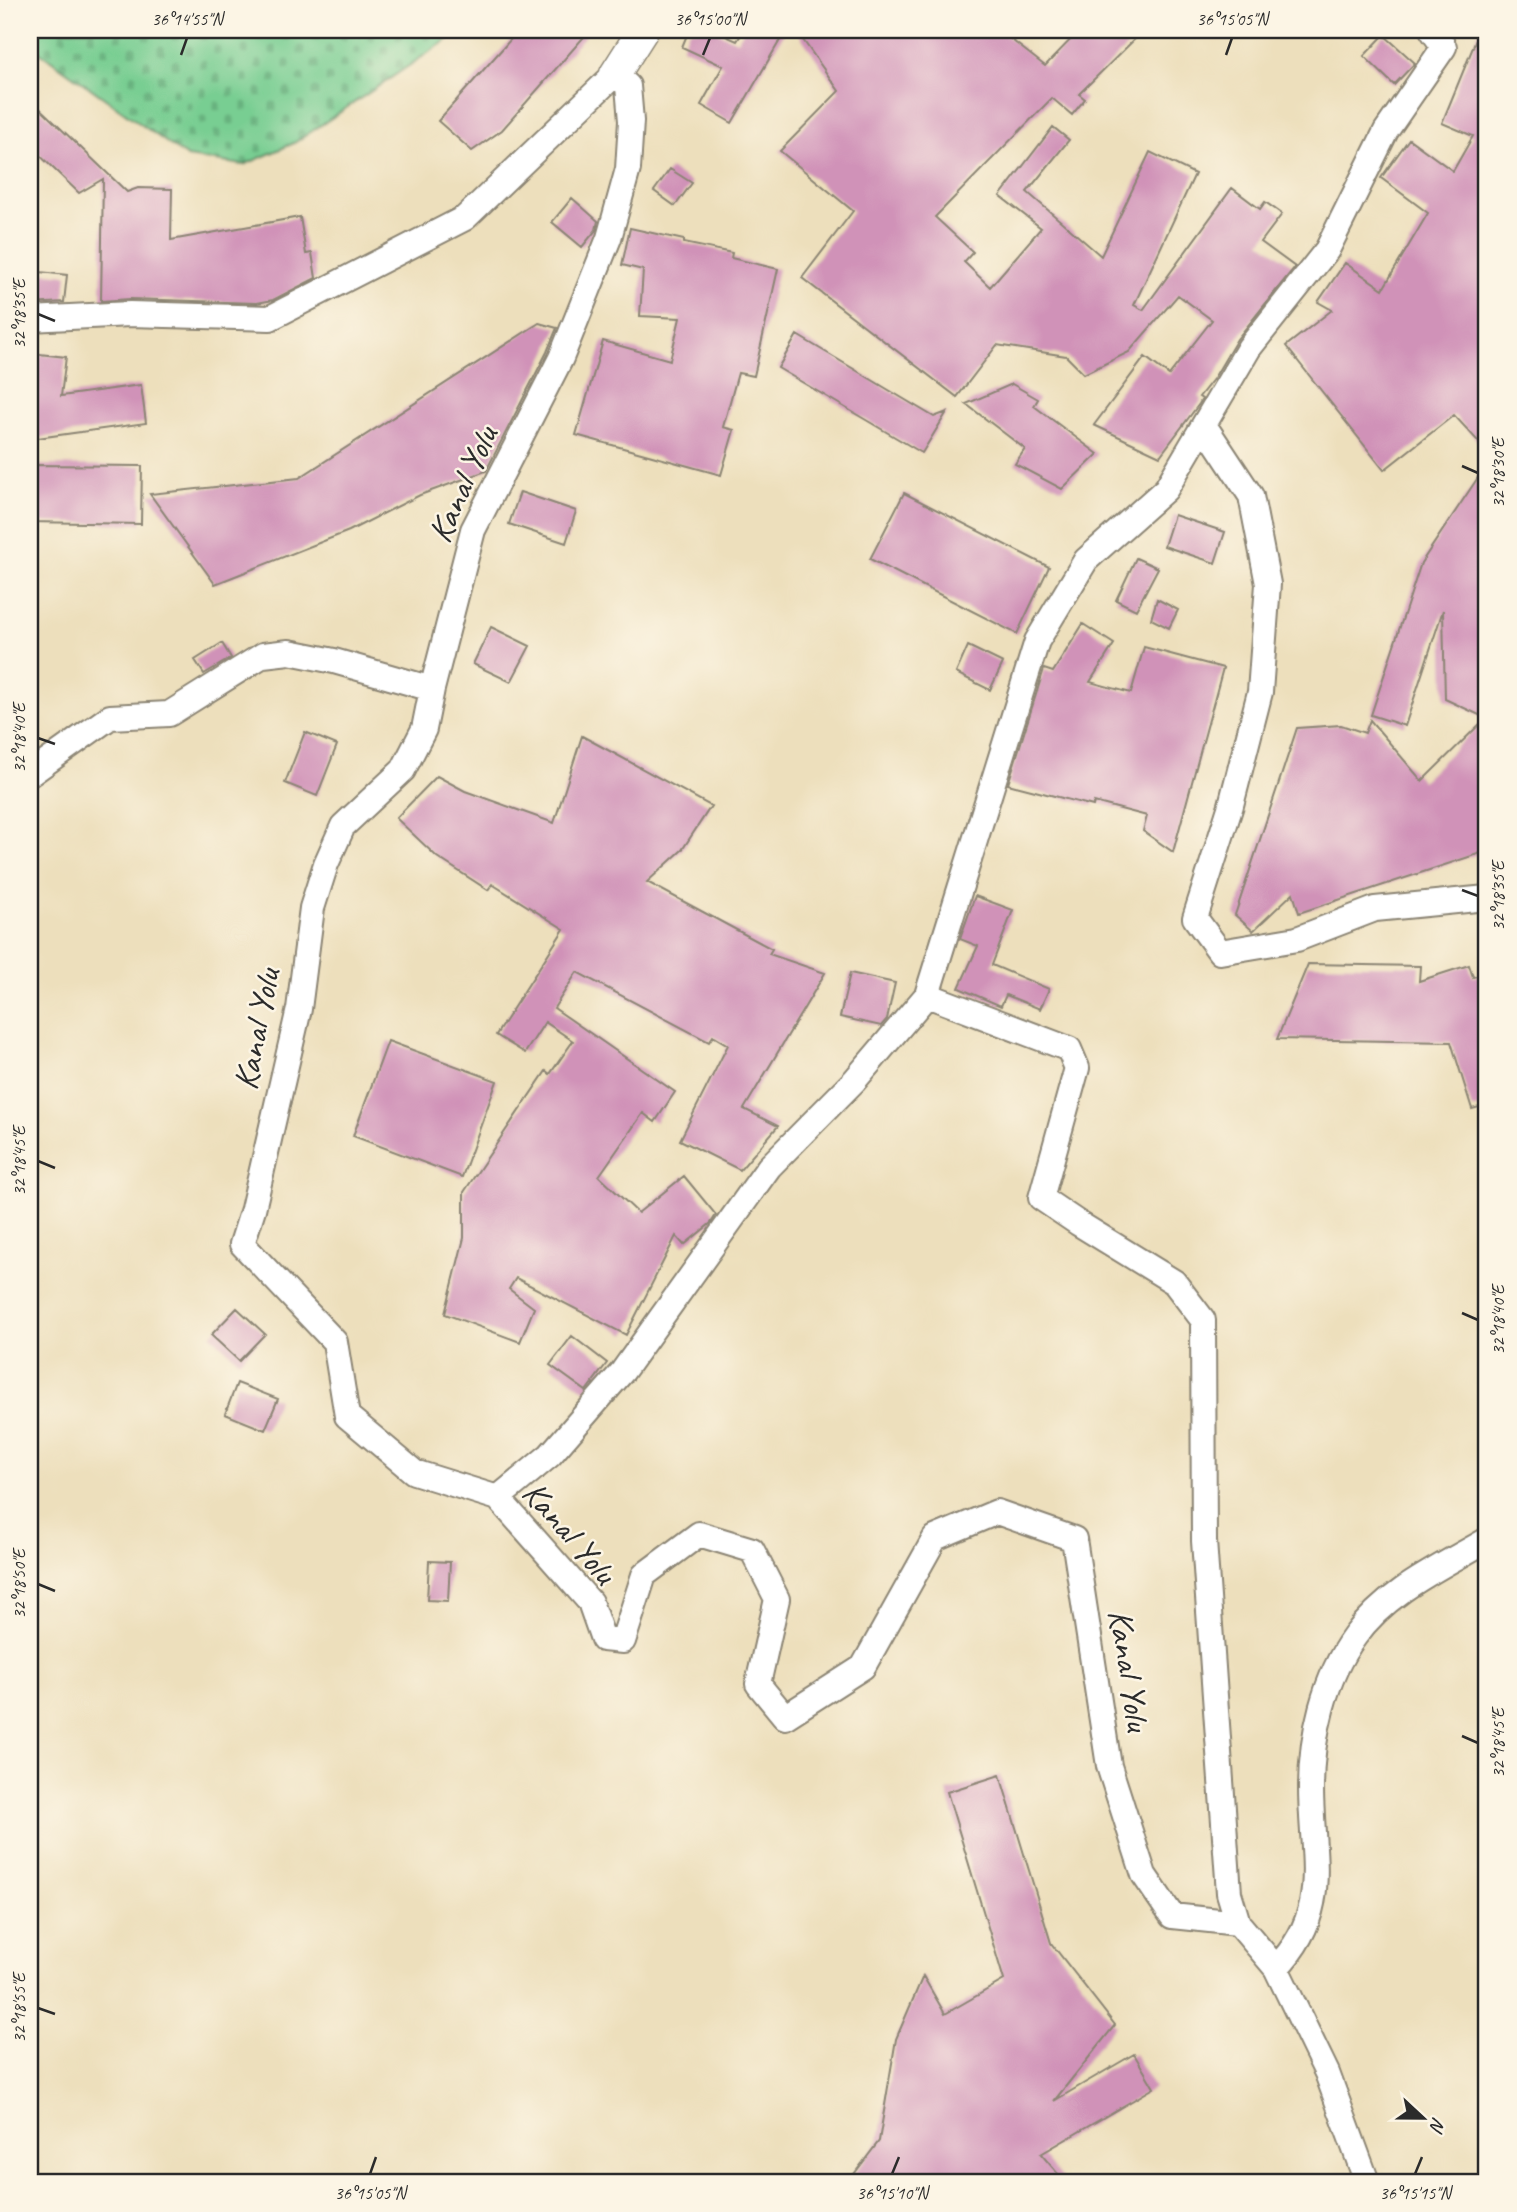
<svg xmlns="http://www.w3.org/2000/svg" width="1517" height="2212" font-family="Caveat,sans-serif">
<defs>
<pattern id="cemetery-stones" width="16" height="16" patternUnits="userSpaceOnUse" patternTransform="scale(1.75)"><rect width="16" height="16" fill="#78ce92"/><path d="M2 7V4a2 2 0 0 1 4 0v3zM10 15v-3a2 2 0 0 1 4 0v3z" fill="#68b17e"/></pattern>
</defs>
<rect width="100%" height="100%" fill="#fcf5e5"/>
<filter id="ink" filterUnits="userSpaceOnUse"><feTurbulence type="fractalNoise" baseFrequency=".0143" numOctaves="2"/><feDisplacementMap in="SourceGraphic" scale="14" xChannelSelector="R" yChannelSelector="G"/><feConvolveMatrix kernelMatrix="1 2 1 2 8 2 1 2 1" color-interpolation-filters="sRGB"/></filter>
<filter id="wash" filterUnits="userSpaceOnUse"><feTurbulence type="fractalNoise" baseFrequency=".00686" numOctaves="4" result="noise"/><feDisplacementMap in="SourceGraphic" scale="28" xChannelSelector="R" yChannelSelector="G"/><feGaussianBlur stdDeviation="1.57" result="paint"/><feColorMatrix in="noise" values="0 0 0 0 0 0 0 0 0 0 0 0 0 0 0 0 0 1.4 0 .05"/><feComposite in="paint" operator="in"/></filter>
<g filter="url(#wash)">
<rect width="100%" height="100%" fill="#eddfbc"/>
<path fill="url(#cemetery-stones)" stroke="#527c5e" stroke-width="2" d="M30,30H462L294,143L244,165L187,157L30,45Z"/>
<g id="blocks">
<path fill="#d092b8" d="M519,30H590L502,130L472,151L438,121Z
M689,30H712L737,41L744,30H786L732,123L701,105L723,66L682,47Z
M796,30H999L1045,66L1080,30H1144L1079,94L1085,99L1072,115L1052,98L935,217L973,252L964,262L990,287L1041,228L1000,196L1053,127L1069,140L1027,192L1101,256L1150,152L1195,174L1134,305L1143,310L1232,188L1260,209L1265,202L1282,214L1261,242L1295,267L1237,339L1214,378L1199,397L1202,399L1199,404L1160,456L1094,425L1145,357L1169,375L1212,320L1178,295L1129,352L1084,374L1066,356L997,345L957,397L802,278L853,211L780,151L839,91Z
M1480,30H1487V451L1454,415L1384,470L1286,346L1332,310L1318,302L1345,263L1383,289L1428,213L1381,178L1409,139L1453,171L1473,136L1442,123Z
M1384,35L1415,63L1394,85L1364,56Z
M30,99L127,192L138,188L172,189L171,240L300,217L306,254L312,253L316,278L273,300L257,303L130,299L101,301L103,179L79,193L30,146Z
M670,169L692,183L675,206L654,191Z
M572,198L598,221L596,230L582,247L552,222Z
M630,228L684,240V243L732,253L731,258L778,269L754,376L738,373L723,427L734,430L721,475L576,435L603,341L670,360L680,318L640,316L643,270L622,265Z
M30,271L67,275L64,302L30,304Z
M539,323L557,328L547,352L486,471L420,495L349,531L215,584L150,494L299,478Z
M797,335L934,417L947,412L922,453L778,368Z
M30,353L66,357L61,396L141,385L146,423L30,439Z
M1012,384L1038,399L1034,406L1098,454L1062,489L1015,464L1025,449L966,404Z
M1487,464V851L1299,913L1293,893L1253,931L1235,915L1297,728L1341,725L1365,733L1370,720L1422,781L1486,718L1445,699L1443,610L1405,726L1371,715L1421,563Z
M30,465L142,466L141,524L30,522Z
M520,492L576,511L566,543L509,524Z
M904,493L1049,567L1017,634L870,559Z
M1174,515L1225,532L1215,563L1164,546Z
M1136,558L1158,568L1136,610L1116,600Z
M1157,599L1178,610L1169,628L1151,619Z
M1083,624L1114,644L1090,682L1131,693L1144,647L1223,668L1173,852L1143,831L1147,816L1094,802L1093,806L1008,784L1044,669L1053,672Z
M491,627L530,646L511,682L473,664Z
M222,643L231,658L204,674L195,660Z
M968,646L1003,663L990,690L956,673Z
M305,732L337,745L317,796L285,783Z
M582,736L711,806L682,850L647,882L772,949L769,954L825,973L744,1109L778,1126L740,1170L680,1140L728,1045L713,1036L709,1042L577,972L554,1008L675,1092L655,1122L643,1113L599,1176L638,1213L684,1176L716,1215L711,1223L684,1245L676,1236L626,1335L516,1278L509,1289L534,1308L520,1342L445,1314L464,1238V1192L546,1071L550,1074L573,1041L545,1022L525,1053L496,1035L564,929L492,884L488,890L437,857L396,818L437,776L465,791L554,823Z
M975,896L1013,910L992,965L1049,989L1040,1009L1006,995L1001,1006L959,988L978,946L960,939Z
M1308,964L1420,966L1419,981L1469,965L1473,977L1487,973V1105L1472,1109L1451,1042L1277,1039Z
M850,973L895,983L887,1019L881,1026L840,1017Z
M388,1041L497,1081L462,1177L353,1136Z
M237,1308L265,1334L239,1361L211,1335Z
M572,1336L607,1363L586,1391L550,1365Z
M237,1383L278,1399L265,1430L225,1414Z
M429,1561L450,1562L448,1601L427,1600Z
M1000,1775L1051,1943L1115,2025L1054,2101L1134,2054L1154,2088L1041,2154L1065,2182H848L879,2141L896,2039L923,1976L945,2014L1004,1980L947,1792Z"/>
</g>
</g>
<g filter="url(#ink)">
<use href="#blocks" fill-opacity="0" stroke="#8c8574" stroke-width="2"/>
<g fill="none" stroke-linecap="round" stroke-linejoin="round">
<defs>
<path id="minor" d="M30,319L130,314L270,318L465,218L615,74L628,86L631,121L628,169L609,238L561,358L473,530L432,689L424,729L403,770L343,826L326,864L312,908L299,1009L253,1209L242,1244L335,1342L347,1416L414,1472L498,1498L590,1602L603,1639L623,1641L644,1575L699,1534L752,1550L777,1599L758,1684L785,1717L863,1667L935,1538L997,1512L1074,1539L1109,1766L1144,1875L1172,1916L1238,1923L1276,1968L1327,2073L1367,2182
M1204,425L1251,496L1268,584L1260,692L1231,805L1195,918L1220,952L1297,939L1375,909L1487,898
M30,774L110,717L169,714L263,655L289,652L334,661L432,689
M927,995L1069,1049L1077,1068L1041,1198L1078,1223L1174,1282L1203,1320L1204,1541L1229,1893L1238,1923
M498,1498L550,1455L623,1371L769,1167L854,1081L927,995L1037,641L1086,560L1166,489L1249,348L1327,250L1386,131L1444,47L1432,30
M1276,1968C1332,1911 1311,1859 1311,1788C1311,1736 1324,1678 1355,1636C1387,1591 1441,1567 1487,1540"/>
<path id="tertiary" d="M615,74L643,30"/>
</defs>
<use href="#minor" stroke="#8c8574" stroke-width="28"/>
<use href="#tertiary" stroke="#8c8574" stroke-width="33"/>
<use href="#minor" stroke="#fff" stroke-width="24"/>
<use href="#tertiary" stroke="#fff" stroke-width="30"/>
</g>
</g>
<path fill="none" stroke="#2b2b2b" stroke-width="2.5" d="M181,55L187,38M703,55L710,38M1226,55L1232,38M38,314L55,321M1462,466L1478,473M38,738L55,744M1462,890L1478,896M38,1161L55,1168M1462,1313L1478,1320M38,1584L55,1591M1462,1736L1478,1743M38,2008L55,2014M370,2174L376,2157M892,2174L899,2157M1415,2174L1422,2157"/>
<g text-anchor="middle" stroke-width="5" stroke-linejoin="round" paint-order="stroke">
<g font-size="35" fill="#2b2b2b" stroke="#fcf5e5">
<text transform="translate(462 484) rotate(-66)" y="12">Kanal Yolu</text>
<text transform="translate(256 1029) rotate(-79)" y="12">Kanal Yolu</text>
<text transform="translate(570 1532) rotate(49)" y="12">Kanal Yolu</text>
<text transform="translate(1130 1670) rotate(81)" y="12">Kanal Yolu</text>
</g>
</g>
<rect width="1517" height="2212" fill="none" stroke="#fcf5e5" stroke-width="77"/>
<g transform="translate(1423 2118) rotate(112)" stroke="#fcf5e5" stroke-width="5" paint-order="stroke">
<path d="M0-5L12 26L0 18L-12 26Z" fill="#2b2b2b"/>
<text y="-10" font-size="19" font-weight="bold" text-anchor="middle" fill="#2b2b2b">N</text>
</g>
<rect x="38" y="38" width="1440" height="2136" fill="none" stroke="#2b2b2b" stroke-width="2.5"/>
<g font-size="18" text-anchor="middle" fill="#2b2b2b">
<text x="187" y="25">36°14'55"N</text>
<text x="710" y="25">36°15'00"N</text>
<text x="1232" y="25">36°15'05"N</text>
<text transform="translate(19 314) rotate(-90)" y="6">32°18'35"E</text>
<text transform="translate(1498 473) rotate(-90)" y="6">32°18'30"E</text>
<text transform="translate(19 738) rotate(-90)" y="6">32°18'40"E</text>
<text transform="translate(1498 896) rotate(-90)" y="6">32°18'35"E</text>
<text transform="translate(19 1161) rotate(-90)" y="6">32°18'45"E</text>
<text transform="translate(1498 1320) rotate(-90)" y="6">32°18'40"E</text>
<text transform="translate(19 1584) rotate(-90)" y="6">32°18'50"E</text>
<text transform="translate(1498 1743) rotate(-90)" y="6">32°18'45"E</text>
<text transform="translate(19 2008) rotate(-90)" y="6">32°18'55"E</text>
<text x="370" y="2199">36°15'05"N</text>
<text x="892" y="2199">36°15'10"N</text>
<text x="1415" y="2199">36°15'15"N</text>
</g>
</svg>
